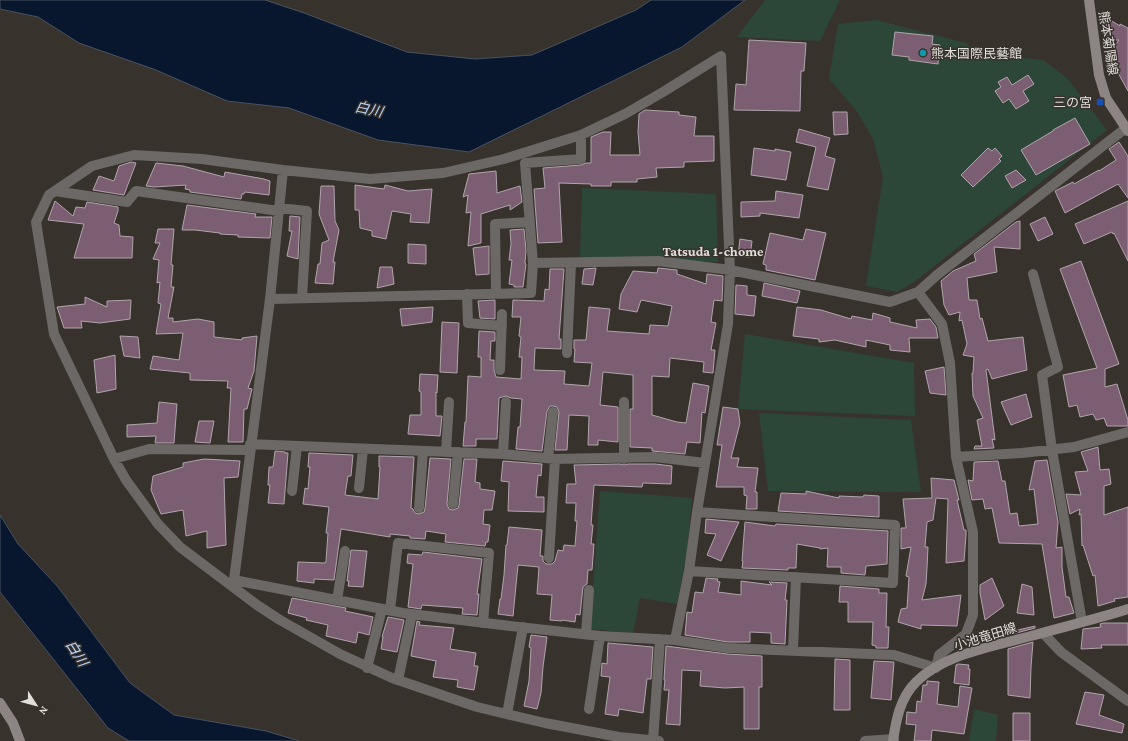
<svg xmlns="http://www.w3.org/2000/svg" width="1128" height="741" font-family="'Crimson Pro','Noto Sans JP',serif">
<rect width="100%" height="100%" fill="#38322c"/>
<path fill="#2c4738" d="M765,0H840L820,41L737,37Z
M876,20L966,43L978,53L1043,60L1067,78L1107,130L914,282L897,292L866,286L883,177L873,139L856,110L829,79L838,24Z
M582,188L716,194L718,262L580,257Z
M745,334L914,363L915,416L738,409Z
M759,413L911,420L921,492L768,491Z
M600,491L692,498L687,552L677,604L640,598L633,633L590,629Z
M974,709L998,715L996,741H969Z"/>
<path fill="#08172d" stroke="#495261" d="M0,0H265L304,13L407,52L475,59L532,55L636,10L651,0H745L682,47L469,152L378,140L289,108L227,101L156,70L79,43L38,17L0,9Z
M0,515L18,544L58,587L130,683L174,715L266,731L299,741H129L108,728L0,592Z"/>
<path fill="#7c5e73" stroke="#afa5ab" d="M1107,18L1120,26V24L1128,28V91L1117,71L1112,73L1105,59L1119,40H1105Z
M895,32L933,36L932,44L940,45L938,64L909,60V57L892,55Z
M749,40L806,43L804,71H801L800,111L734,110L736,84L746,85Z
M1028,75L1034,84L1023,91L1029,101L1016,109L1009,99L1003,103L995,91L1001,87L998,82L1007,77L1012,85Z
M645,110L679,112V115L696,117L694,136H714V161L684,162V167L656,168L657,177L637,179V182H611V186H591V184L559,183L562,242L538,243L534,189L545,188L543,168L581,165L586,163H591V137L603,132H611L610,155H640L638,132L639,114Z
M833,112H847L848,134L834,135Z
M1075,118L1090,144L1036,175L1021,150L1053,131V130Z
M799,129L830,138L825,156L835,159L828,190L807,186L816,147L796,142Z
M1119,142L1128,156V198L1118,184L1065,213L1055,191L1073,182L1074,184L1099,170V171L1116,160L1109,149Z
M754,148L775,151V149L791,152L786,180L751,175Z
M988,148L992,151L995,148L1002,156L999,159L1001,161L973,187L961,175Z
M131,162L136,163L124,195L93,190L99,176L114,181L119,166Z
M156,163L183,166L224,177L225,172L264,179L270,181L269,195L245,192L244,194H242L241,199L190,192V190L185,189L186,185L154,187L146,186Z
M1016,170L1026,180L1012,188L1005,176Z
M496,171L497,193L520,186L522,202L510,210V205L481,214V243L468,246L471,212L466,213L468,195L463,197L469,174Z
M355,185L384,189L385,185L408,191L432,189L429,223L410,222L411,214L392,211L386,239L372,236V231L360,228L359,210H355Z
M321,186H334L335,221L339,230L333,262H335L333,284L315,283L318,264H320L322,243L329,240L319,214Z
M776,191L803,195L799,218L760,213V216L741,217V202L775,201Z
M55,201L73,216L76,207L85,208L87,202L118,207V211L114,223L119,225L120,236L133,237L132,258H74L84,224L48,220Z
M1128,201V261L1114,233L1113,234L1112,232L1084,244L1075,224Z
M187,205L256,214L255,217H272L270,238L238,237V235L220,234V233L195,230H182Z
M290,216L300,217L298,259L287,256L292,231H289Z
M1045,217L1053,234L1038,241L1030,224Z
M1020,221V249L994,247L997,272L967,278L969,300H977L980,319L982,318L988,341L1023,337L1027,370L992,379L988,369L986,370L995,440L992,439L994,448L974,449L975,446H982L977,420L983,418L973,396L972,373H973L974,357L963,355L967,344L962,320L959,321L960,312L949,315L944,305L941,281L953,271L976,261L974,254L1016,222Z
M158,229H174L171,265H173L171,287H174L168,318H173V322L198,319L214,322V337L242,340V338L257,336L254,371L248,388L252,389L247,409H244L243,442H228L231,388H227L228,381L190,380V373L150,369L153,356L179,360L183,333L156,334L161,304L158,303L160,282L157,283L159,260L153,259L160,243H155Z
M524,229L526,251L525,263L526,264L523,287H514V285L509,284L512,260H509L511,244L510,230Z
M806,229L826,233L815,280L766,270V265L763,264L770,233L803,240Z
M740,239L752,241L750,257L738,256Z
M408,244L426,245V264L408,263Z
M489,246V274L476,275L473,248Z
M1081,261L1119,364L1105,369V387L1117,384L1128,420V426H1107L1104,418L1096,420L1093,414L1080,417L1077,405L1069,407L1063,375L1097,368L1060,269Z
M380,267H392L394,284L377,288Z
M596,268L593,285L582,284L584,269Z
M658,268L677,270V274L706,284L707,274L723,276L722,301L714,300L711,322L716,323L711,350H715L713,373L703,372L704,362L670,358L669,377L652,376V415L677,422L686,423L693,383L709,386L705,413L702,412L700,443L687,442L685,454L652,451V448L630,447V409H633V375L603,372L600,405L618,407V442L598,440V445H588L589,416L569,415L567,450H555L559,412L557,407L553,406H550L547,411L542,451L516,449L518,427H520L522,399L511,398L506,396L499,398L497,439H476V446H463L465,422H466L468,376L481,377V357H478L479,331L495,332V341H491L490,360H494V370L496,377L521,379L522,357H519L521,337L519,336L521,317H512L513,300L544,301L545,289L549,290L550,269H564L559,339H561V349L535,348L534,370L565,371L564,384L589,386L592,363L574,362L575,349H574V340H586L589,307L610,309L607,331L649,334L650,325L668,326L672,306L641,300L637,312L619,309L621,294L633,271L657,273Z
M764,283L800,291L797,303L762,296Z
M736,285L747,286V295L756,296L754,316L735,314Z
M85,297L107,307V301L131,300L130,319L100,323L81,321L82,328H64L57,307L85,304Z
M495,300V319L480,318L478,301Z
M433,307L432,322L402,326L400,309Z
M797,307L821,310L851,319L852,316L872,320L873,313L890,318V322L917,328L916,320L930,319L936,327L938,338H909L910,352L890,350V345L866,340V347L835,340L819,342V339L793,336Z
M442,322L459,323L457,373L440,372Z
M120,336L138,337L140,358L124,356Z
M115,355L116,389L97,393L94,360Z
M944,367L946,395L930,393L925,371Z
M420,374L438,375L437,393L436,392V416H442L440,436L408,434L410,415H421V392L419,391Z
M1026,394L1032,417L1011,425L1001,402Z
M159,402L177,404L174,443H155L156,436L127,437V425L157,423Z
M723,407L738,409L740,423L731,458H739L737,467L758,468L755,492H757V509H746L747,496L744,495V487H716L722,445H717Z
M199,421H214L210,443L195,442Z
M1098,447L1100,470L1109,469L1111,484L1104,486V515L1128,507V597L1114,599L1115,601L1098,606L1095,575L1093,576L1083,545L1082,546L1081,514L1079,515L1080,509L1070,514L1066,494L1081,495L1075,472L1088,471L1081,452Z
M275,451L285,452V453H288L284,504L268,503L270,485H268L269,467H273Z
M309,453L353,455L351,476H348L345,495L378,499L380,467H379V456L414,457L411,508L413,509L415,513L419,514L424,512L425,509L430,458L451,459L447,504L449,509L453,510L458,508L459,505L464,459H477L475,482L480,483V489L495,491L492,510H484L483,524L490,525L488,542H486L485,546L445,542L446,534L426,531L425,539L410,538V536L390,534V537L341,529L334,580L314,579V583L297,581L298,562L325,563L326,561L328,533H326L329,507L303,504L305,488L308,489L310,467H308Z
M204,459L240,461L238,477L224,478L226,545L207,548V531L186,536L183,510L161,514L151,490L153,476L183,467V463Z
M1047,460L1058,522L1056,548L1062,547V567L1066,597H1069L1074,613L1054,618L1042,544L999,543L992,508L985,509L983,499L972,500L968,480L973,481L974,462L998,461L1002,481H1005L1010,514L1017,513L1019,526L1038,524L1034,489L1029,490L1035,461Z
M503,461L542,464L541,476L538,475L536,497H544V512L508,511L509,482L501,481Z
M620,464L624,465L628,464H655L672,466L671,484L643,483L642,487L594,485L591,525H593L591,544H594L592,570H588L587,584L583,587L580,615L576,614L575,622L562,620V621L550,620L552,595L537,594L539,567L518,565L513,616L498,614L500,599H501L504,575L506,545H507L509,527L542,530L540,556H543V561L546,564H552L555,561L558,550L563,551L564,545L575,546L577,521H575L576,503H566L567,484H576L574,465Z
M931,478L954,480L959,500H957L964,530H966V535L964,561L946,563L948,499L936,498L933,520L927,522L925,547H928L927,568L926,584L922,600L961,595L957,626L921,625V629L898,622L901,609L907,608L909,577L906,576L911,547L901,549V528H906L903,499L932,498Z
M806,491L839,498V496L863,497L864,495L879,496V517L778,511L781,493L806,494Z
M706,519L739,522L721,561L707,555L716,534L705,533Z
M745,522L775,526L776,524L888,531L887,564L866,566L865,575L841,573V567H827L828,548L820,549V548L797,544L796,568H788V570L742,568L743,561H742Z
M351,550L367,551L363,587L348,586L349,581H347Z
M423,552L482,559L477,594H479L477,615L462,614L463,608L422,605L421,609L408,607L413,564L407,563L408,554L422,555Z
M706,578L718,579L717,581L720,582L718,592L741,595V581L772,585L769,582L787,583L785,600H787L785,644L771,643V633L750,632V642H728L685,635L687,612L692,613L695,592L703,593Z
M992,578L1004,606L985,620L980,593V585Z
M1022,584L1032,587L1034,615L1017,613Z
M840,586L879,589V593H887L886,627H889L888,648H876V646L872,645L873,622H848V602H839Z
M292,598L346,608L345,611L373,617L369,635L358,632L356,643L326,636L328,625L306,620L307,618L288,613Z
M388,617L404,620L397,652L381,649L383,637H382Z
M417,621L420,622L419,625L454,628L450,649L476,653L474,666H478L474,690L457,687L458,680L433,677L436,661L411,656Z
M1010,621L1014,631L1035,626V628L1009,635Z
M1104,623H1128V645H1101L1102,648L1081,649L1083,629L1101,627L1100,624Z
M531,635L547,637L543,667L541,693L537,709L524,706L529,681L531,648L529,647Z
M1033,642L1031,667L1030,698L1008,695V649Z
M608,643L653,647L651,679H647L643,713L619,709L618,716L605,714L610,677L601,676L602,663L607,664Z
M666,646L727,654L762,656V687H759V729H744V687L725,688L700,686L701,671L682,670L680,725L666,724L669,690H664L665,680H664Z
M835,659L850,660V710H834Z
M874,661L894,662L891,700L871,698Z
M958,664L969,665L968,669H970L969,685L954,683L956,665Z
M927,681L939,682L937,704L958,707L960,686L972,688L964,734L932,730L931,741H914L916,725L906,724L907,712L916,713L917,701L921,702L923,685H927Z
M1085,692L1104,695L1099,715L1124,724L1122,733L1076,724Z
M1013,713H1030V741H1013Z"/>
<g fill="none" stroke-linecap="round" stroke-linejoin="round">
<path stroke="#6c6866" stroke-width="10" d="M55,191L127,202L136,191L279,211
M279,208L307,211L302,298
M533,263L525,163L581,159V135
M1033,274L1058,367L1042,375L1052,450L1082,622
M918,292L942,324L950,363L956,457L973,532V615L966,634L939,655L936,668L894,655L727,648L675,640L600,636L502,625L403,613L234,580L270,299L531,293L533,263L658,261L730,270L890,302L918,292L937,275L1126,128
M467,294L468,323L502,326
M496,294L495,224L530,222
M270,299L283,170
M567,353L571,263
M500,370L502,314
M250,444L503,454L555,459L655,457L705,463
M446,452L449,402
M503,454L506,402
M956,457L1022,453L1074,447L1128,432
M548,458L553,412
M114,459L149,449L249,450
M624,459V402
M359,488L363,449
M292,491L297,446
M453,504L458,452
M419,508L423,451
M549,558L555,459
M689,571L893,583L895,525L697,512
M337,600L345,551
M390,610L398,543L489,553L483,623
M1043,633L1061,652L1128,701
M586,634L589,590
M675,640L689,571L697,512L728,324L730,270L721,56
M793,650L796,577
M367,668L382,609
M398,680L412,614
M589,709L600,636
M507,714L523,627
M653,741L660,639
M659,741L619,737L545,723L477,707L392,678L340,654L280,620L257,605L180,547L158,524L126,480L114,459L54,334L36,222L49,195L92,166L134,155L202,159L283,170L370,179L443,173L504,159L581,135L625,114L663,92L721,56
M865,741L894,739"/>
<path stroke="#8c8583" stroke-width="10" d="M1089,0L1099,75L1106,98L1128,131
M0,703L13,723L20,741
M893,741C896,720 900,698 916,682C944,654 994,646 1031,636C1063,627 1096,619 1128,609"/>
</g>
<circle fill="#0f9aa8" stroke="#38322c" stroke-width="1.5" cx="923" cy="53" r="4"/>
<rect fill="#1a4fb4" stroke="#38322c" stroke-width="1.5" x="1096" y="98" width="8" height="8" rx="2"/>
<g text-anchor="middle" stroke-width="3" stroke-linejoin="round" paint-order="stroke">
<g font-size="13" fill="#e1ddd9" stroke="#38322c">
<text transform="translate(1109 43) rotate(81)" y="5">熊本菊陽線</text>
<text transform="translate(985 636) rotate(-17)" y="5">小池竜田線</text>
</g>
<g font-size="13" fill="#e1ddd9" stroke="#38322c" text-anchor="start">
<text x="931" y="58">熊本国際民藝館</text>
<text x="1092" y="107" text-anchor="end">三の宮</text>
</g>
<g font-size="14" font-style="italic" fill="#bad6fe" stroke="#38322c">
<text transform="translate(369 109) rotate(12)" y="5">白川</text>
<text transform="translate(77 653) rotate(57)" y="5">白川</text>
</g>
<g font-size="14" font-weight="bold" fill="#e1ddd9" stroke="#38322c">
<text x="713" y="256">Tatsuda 1-chome</text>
</g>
</g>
<g transform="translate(36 705) rotate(126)" stroke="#38322c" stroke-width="3" paint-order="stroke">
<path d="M0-3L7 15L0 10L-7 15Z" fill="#e1ddd9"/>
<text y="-6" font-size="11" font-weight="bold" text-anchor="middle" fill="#e1ddd9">N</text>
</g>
</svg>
